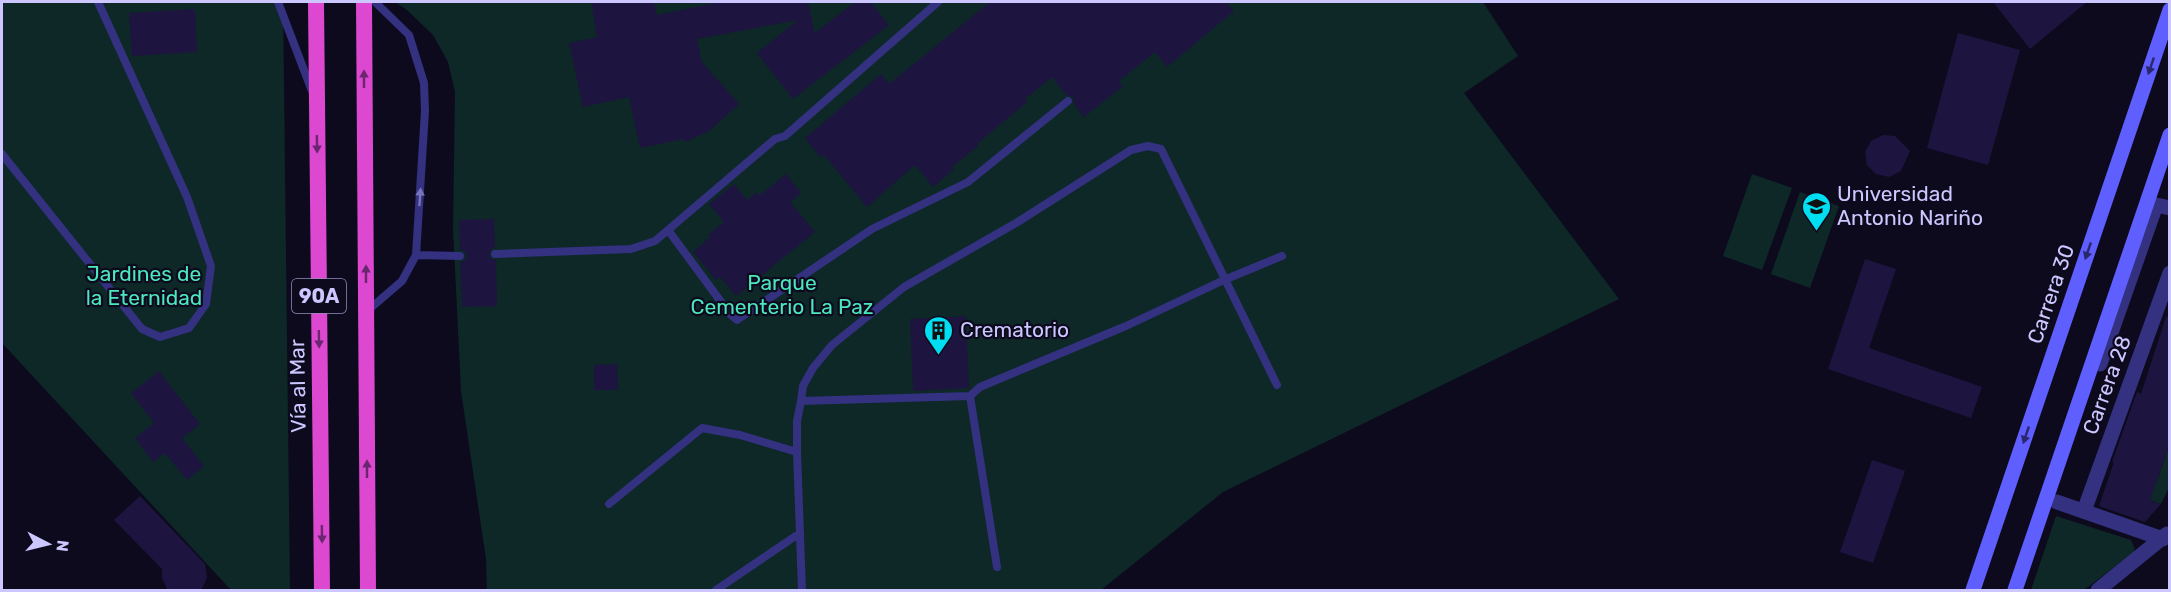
<svg xmlns="http://www.w3.org/2000/svg" width="2171" height="592" font-family="Rubik,sans-serif">
<rect width="100%" height="100%" fill="#0d0a1e"/>
<path fill="#0d2827" d="M2,2H283L290,590H231L2,343Z
M395,2H1483L1518,56L1464,93L1619,299L1223,492L1101,590H487L486,559L461,391L453,229L455,92L448,62L433,35L407,10Z
M1752,174L1792,188L1762,270L1723,256Z
M1800,192L1839,206L1810,288L1771,274Z
M2169,445V488L2161,504L2106,487L2158,478Z
M2056,516L2131,540L2135,549L2133,553L2084,590H2031Z"/>
<path fill="#1d1540" d="M591,2H654L657,15L711,4V2H808L815,33L855,2H870L889,25L793,99L757,53L798,20L697,39L702,62L739,104L709,131L686,142L684,139L640,148L629,97L583,107L569,43L597,37Z
M990,2H1226L1234,11L1167,67L1155,52L1119,81L1123,86L1084,117L1074,104L1073,97L1066,95L1052,77L1025,99L1027,102L977,144L978,146L952,167L954,169L933,187L915,165L867,207L824,155L821,158L805,138L881,74L889,84Z
M1993,2H2087L2030,49Z
M195,9L197,52L132,56L129,13Z
M1958,33L2020,50L1988,165L1927,148Z
M1883,135L1895,136L1910,151L1901,171L1889,177L1876,174L1867,165L1865,152L1871,141Z
M786,174L801,193L790,202L815,232L736,296L720,277L716,280L693,252L710,237L708,235L724,222L709,204L734,184L747,200L757,192L760,195Z
M494,219L495,248L491,249L489,254L490,258L496,260L497,306L462,307L460,262L465,260L466,256L464,251L460,250L459,220Z
M1865,259L1896,269L1869,348L1982,387L1971,418L1828,369Z
M966,316L969,388L913,391L910,319Z
M2166,317H2169V445L2150,501L2161,504L2145,522L2099,506L2114,462H2112L2137,392L2141,394Z
M617,364L618,390H594V365Z
M159,371L200,424L182,438L204,466L187,480L165,453L153,462L135,438L154,423L131,393Z
M1872,460L1905,471L1873,563L1840,552Z
M140,496L205,564L207,578L201,591H168L162,578V569L114,520Z"/>
<g fill="none" stroke-linecap="round" stroke-linejoin="round">
<path stroke="#333180" stroke-width="8" d="M278,2L312,91
M2,154L142,329L160,337L189,328L206,304L211,266L187,197L98,2
M668,230L730,314L737,320L872,229L968,182L1068,101
M495,254L631,249L655,241L775,139L785,136L938,2
M416,255L460,256
M366,312L402,281L416,255L425,111L424,83L409,35L375,2
M970,396L997,567
M801,401L803,386L813,368L832,345L904,287L1016,223L1131,150L1148,146L1161,149L1277,385
M609,504L702,428L740,435L797,452
M716,590L800,533
M802,590L797,452V421L801,401L970,396L980,387L1126,326L1224,280L1282,256"/>
<path stroke="#333180" stroke-width="15" d="M2100,364L2156,205L2170,208
M2057,502L2163,539
M2084,511L2170,273
M2098,590L2167,534"/>
<path stroke="#5f5eff" stroke-width="15" d="M1973,590L2170,10
M2015,590L2170,135"/>
<path stroke="#dc48d0" stroke-width="16" d="M316,2L322,590
M364,2L368,590"/>
</g>
<defs><path id="oneway-solid" d="M-6-.8H1V-3.2L6.5 0L1 3.2V.8H-6Z" transform="scale(1.5)"/></defs>
<g fill="#2a276d">
<use href="#oneway-solid" transform="translate(2151 66) rotate(109)"/>
<use href="#oneway-solid" transform="translate(2088 251) rotate(109)"/>
<use href="#oneway-solid" transform="translate(2026 435) rotate(109)"/>
</g>
<g fill="#6a266e">
<use href="#oneway-solid" transform="translate(364 79) rotate(-90)"/>
<use href="#oneway-solid" transform="translate(317 144) rotate(89)"/>
<use href="#oneway-solid" transform="translate(366 274) rotate(-90)"/>
<use href="#oneway-solid" transform="translate(319 339) rotate(89)"/>
<use href="#oneway-solid" transform="translate(367 469) rotate(-90)"/>
<use href="#oneway-solid" transform="translate(322 534) rotate(89)"/>
</g>
<use fill="#7874b9" href="#oneway-solid" transform="translate(420 197) rotate(-86)"/>
<defs>
<symbol id="university-pin" viewBox="-11 -11 22 30"><path d="M0 17L-7.5 6A9.5 9.5 0 1 1 7.5 6Z" fill="#00def2" stroke="#0d0a1e"/><path d="M0-5L7-2L0 1L-7-2ZM-4 1L0 2.5L4 1V4Q0 6-4 4Z" fill="#111"/></symbol>
<symbol id="building-pin" viewBox="-11 -11 22 30"><path d="M0 17L-7.5 6A9.5 9.5 0 1 1 7.5 6Z" fill="#00def2" stroke="#0d0a1e"/><path d="M-4-6H4V6H1V3H-1V6H-4ZM-2.5-4.3h1.7v1.8h-1.7ZM.8-4.3h1.7v1.8H.8ZM-2.5-1h1.7V.8h-1.7ZM.8-1h1.7V.8H.8Z" fill="#111"/></symbol>
</defs>
<g fill-rule="evenodd">
<use href="#university-pin" x="1800" y="190" width="33" height="45"/>
<use href="#building-pin" x="922" y="314" width="33" height="45"/>
</g>
<g text-anchor="middle" stroke-width="4.5" stroke-linejoin="round" paint-order="stroke">
<rect fill="#0d0a1e" stroke="#938ebc" stroke-width="1.5" x="292" y="279" width="54" height="34" rx="4.5"/>
<g font-size="20" font-weight="bold" fill="#ccc7ff">
<text x="319" y="303">90A</text>
</g>
<g font-size="21" fill="#ccc7ff" stroke="#0d0a1e" text-anchor="start">
<text x="1837" y="201">Universidad<tspan x="1837" dy="24">Antonio Nariño</tspan></text>
<text x="960" y="337">Crematorio</text>
</g>
<g font-size="21" fill="#4be7bd" stroke="#0d0a1e">
<text x="144" y="281">Jardines de<tspan x="144" dy="24">la Eternidad</tspan></text>
<text x="782" y="290">Parque<tspan x="782" dy="24">Cementerio La Paz</tspan></text>
</g>
<g font-size="21" fill="#ccc7ff" stroke="#0d0a1e">
<text transform="translate(2051 294) rotate(-71)" y="7">Carrera 30</text>
<text transform="translate(2107 385) rotate(-70)" y="7">Carrera 28</text>
<text transform="translate(298 386) rotate(-91)" y="7">Vía al Mar</text>
</g>
</g>
<rect width="2171" height="592" fill="none" stroke="#ccc7ff" stroke-width="6"/>
<g transform="translate(48 544) rotate(97)" stroke="#0d0a1e" stroke-width="4.5" paint-order="stroke">
<path d="M0-4.5L10 22L0 15L-10 22Z" fill="#ccc7ff"/>
<text y="-9" font-size="16" font-weight="bold" text-anchor="middle" fill="#ccc7ff">N</text>
</g>
</svg>
